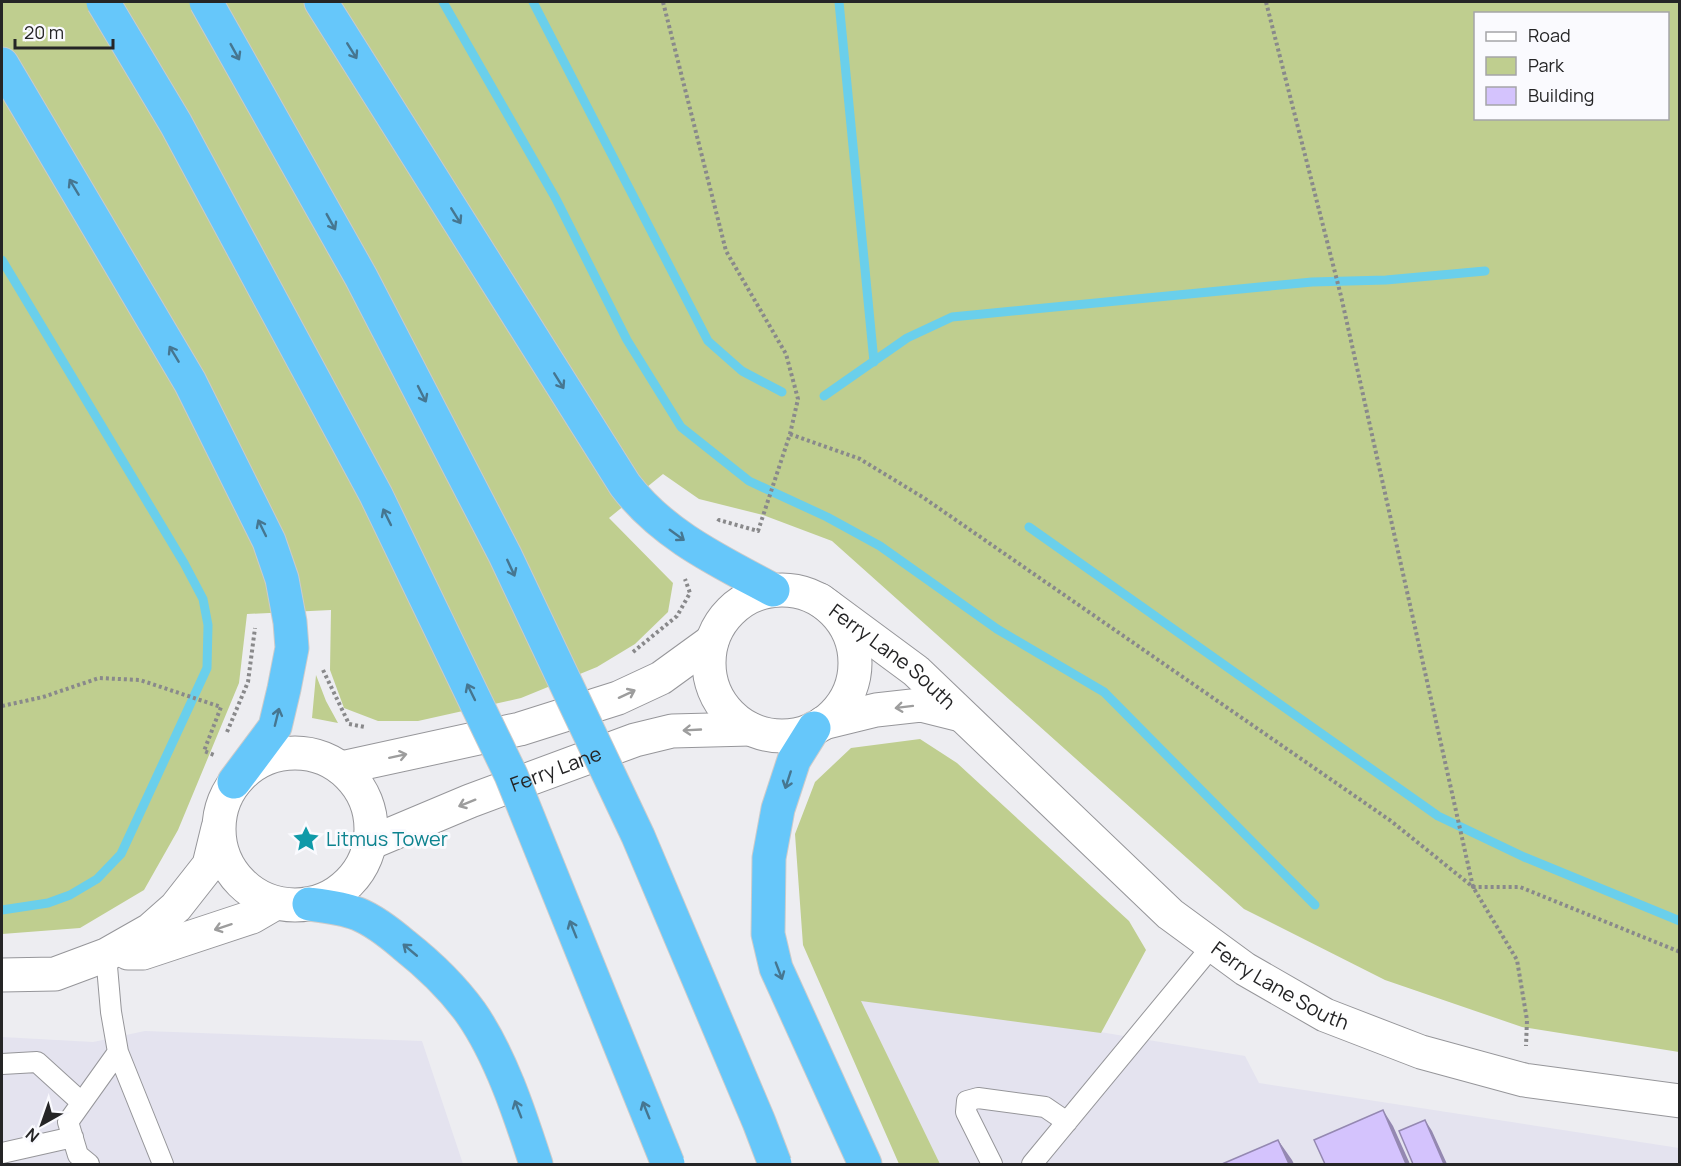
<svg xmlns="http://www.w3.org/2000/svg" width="1681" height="1166" font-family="Manrope,sans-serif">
<rect width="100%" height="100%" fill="#ededf1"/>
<path fill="#e4e3ef" d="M860,1000L1094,1031L1245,1056L1259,1083L1679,1148V1164H940Z
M145,1031L422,1041L463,1164H2V1037L93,1042Z"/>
<path fill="#bfce8f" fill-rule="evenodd" d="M2,2H1679V1052L1522,1027L1385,980L1244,909L832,541L763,515L699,499L663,474L609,518L673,583L668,612L635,644L597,667L521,698L418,721H378L344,708L330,670L331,610L247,614L239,683L178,830L144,890L80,928L2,934ZM1476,14H1668V118H1476Z
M316,675L326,701L338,723L312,718Z
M920,739L957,763L1129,921L1146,950L1101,1033L861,1001L940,1164H899L803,945L795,834L815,782L851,748Z"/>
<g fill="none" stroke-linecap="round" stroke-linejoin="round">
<path stroke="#6acfeb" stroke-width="9" d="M443,2L556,199L627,340L681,427L749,481L827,517L880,546L997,629L1104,692L1315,905
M533,2L708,341L742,371L782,392
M839,2L874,362
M2,260L184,563L203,599L208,625L207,668L121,854L97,879L70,895L48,903L2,910
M824,396L907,338L952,317L1312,282L1386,280L1485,271
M1029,527L1438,816L1524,857L1680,921"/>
<defs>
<path id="service" d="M106,955L111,1012L118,1052L163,1164
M2,1064L37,1062L81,1102
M2,1153L73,1137
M89,1164L78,1155L68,1122L118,1052
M992,1164L966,1112L967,1101L978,1098L1045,1107L1067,1122
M1032,1164L1213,945"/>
<g id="minor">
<path id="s1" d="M820,600L916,671L1170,914L1245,969L1325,1015L1421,1052L1524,1080L1680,1101"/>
<path d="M823,723L876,710L921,705L961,715"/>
</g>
<g id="tertiary">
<circle cx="782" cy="663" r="73"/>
<circle cx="295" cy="829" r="76"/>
<path d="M341,768L520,729L618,698L661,678L712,641"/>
<path id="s2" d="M370,843L470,801L635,740L672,731L750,729"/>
<path d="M128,953H143L252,917L276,903"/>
<path d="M2,975L55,974L106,955L150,930L176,907L209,865L218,828"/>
</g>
<path id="trunk" d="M321,2L625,485C663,535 719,561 773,590
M2,64L190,382L269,541L282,579L290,622L292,648L284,689L275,727L234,782
M814,728L794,760L778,809L769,858L768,934L776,968L865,1164
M309,904C325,906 343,908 358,914C375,921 390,933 404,945C428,964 453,988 471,1013C501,1056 520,1115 536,1164"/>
</defs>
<use href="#service" stroke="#96969a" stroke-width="22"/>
<use href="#minor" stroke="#96969a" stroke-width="35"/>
<use href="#tertiary" stroke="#96969a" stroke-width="35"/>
<use href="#trunk" stroke="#cbcbcb" stroke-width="35"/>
<path stroke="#89898b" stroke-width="4" stroke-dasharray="3 3" stroke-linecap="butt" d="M663,2L726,251L786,354L798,399L790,434L758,531L719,520L717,523
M1266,2L1341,296L1473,887L1517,960L1527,1020L1526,1046
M790,434L860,459L924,498L1391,821L1473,887H1520L1680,952
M633,652L677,616L690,593L685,579
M323,670L349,724L365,727
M2,706L43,697L99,678L140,680L221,707L204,751L214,755
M227,732L248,682L255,628"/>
<use href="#service" stroke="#fff" stroke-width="20"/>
<use href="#minor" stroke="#fff" stroke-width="33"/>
<use href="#tertiary" stroke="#fff" stroke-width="33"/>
<use href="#trunk" stroke="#66c7fa" stroke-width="33"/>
<defs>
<path id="trunk-bridge" d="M103,2L176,124L376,495L511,775L668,1164
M206,2L361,277L505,555L638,836L759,1122L775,1164"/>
</defs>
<use href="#trunk-bridge" stroke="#cbcbcb" stroke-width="35" stroke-linecap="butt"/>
<use href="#trunk-bridge" stroke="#66c7fa" stroke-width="33"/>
</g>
<path fill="#9488b1" d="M1383,1110L1393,1126L1410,1164H1406Z
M1425,1120L1432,1131L1447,1164H1444Z
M1278,1140L1292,1160L1294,1164H1289Z"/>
<path fill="#d4c3fd" stroke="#9488b1" stroke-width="1.5" d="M1383,1110L1406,1164H1325L1314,1140Z
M1425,1120L1444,1164H1413L1399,1131Z
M1278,1140L1289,1164H1222Z"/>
<defs><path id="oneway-shaft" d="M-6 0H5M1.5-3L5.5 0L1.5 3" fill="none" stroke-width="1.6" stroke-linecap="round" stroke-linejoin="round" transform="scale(1.5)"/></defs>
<g stroke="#467690">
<use href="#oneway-shaft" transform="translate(352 51) rotate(58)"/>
<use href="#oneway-shaft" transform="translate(235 52) rotate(61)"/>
<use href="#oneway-shaft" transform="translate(74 187) rotate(-121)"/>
<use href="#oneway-shaft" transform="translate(456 216) rotate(58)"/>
<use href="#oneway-shaft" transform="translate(331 222) rotate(61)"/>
<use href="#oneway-shaft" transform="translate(174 354) rotate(-121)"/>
<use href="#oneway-shaft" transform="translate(559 381) rotate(58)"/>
<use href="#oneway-shaft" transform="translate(422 394) rotate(63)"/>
<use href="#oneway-shaft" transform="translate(387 517) rotate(-116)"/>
<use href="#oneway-shaft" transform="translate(262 528) rotate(-116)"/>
<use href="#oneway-shaft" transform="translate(677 535) rotate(36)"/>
<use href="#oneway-shaft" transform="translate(511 568) rotate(65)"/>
<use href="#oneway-shaft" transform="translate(471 692) rotate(-116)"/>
<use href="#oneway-shaft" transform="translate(277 717) rotate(-76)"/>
<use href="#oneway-shaft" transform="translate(788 780) rotate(108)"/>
<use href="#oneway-shaft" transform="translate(573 929) rotate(-112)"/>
<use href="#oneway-shaft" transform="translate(410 950) rotate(-140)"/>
<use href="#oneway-shaft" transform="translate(779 971) rotate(69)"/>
<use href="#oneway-shaft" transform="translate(518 1109) rotate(-111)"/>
<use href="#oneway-shaft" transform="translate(646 1110) rotate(-112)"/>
</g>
<g stroke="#9d9d9d">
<use href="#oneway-shaft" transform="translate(627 694) rotate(-25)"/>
<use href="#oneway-shaft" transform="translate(904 707) rotate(173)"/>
<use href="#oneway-shaft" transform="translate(692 730) rotate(177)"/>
<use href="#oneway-shaft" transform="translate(398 756) rotate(-12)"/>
<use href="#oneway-shaft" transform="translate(467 803) rotate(158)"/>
<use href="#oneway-shaft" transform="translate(223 927) rotate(162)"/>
</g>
<defs>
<symbol id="sight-bare" viewBox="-9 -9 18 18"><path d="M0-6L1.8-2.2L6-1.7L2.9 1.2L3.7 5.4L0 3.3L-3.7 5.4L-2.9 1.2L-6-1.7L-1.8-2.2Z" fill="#0f9aa8" stroke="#fafafe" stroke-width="2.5" paint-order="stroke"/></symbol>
</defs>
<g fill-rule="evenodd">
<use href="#sight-bare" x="287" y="820" width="38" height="38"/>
</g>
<g text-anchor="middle" stroke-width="6" stroke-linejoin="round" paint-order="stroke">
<g font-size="20" fill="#252526" stroke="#fafafe">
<text dy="7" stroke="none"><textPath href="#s1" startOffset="92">Ferry Lane South</textPath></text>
<text dy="7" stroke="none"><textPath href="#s2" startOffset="200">Ferry Lane</textPath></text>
<text dy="7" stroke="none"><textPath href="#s1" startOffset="603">Ferry Lane South</textPath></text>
</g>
<g font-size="20" fill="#0d838f" stroke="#fafafe" text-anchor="start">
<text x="326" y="846">Litmus Tower</text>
</g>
</g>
<rect width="1681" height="1166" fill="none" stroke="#252526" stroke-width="6"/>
<rect x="1474" y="12" width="195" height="108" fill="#fafafe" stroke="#a5a5a8" stroke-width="1.5"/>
<rect x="1486" y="32" width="30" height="9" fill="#ffffff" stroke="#a5a5a8" stroke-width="1.5"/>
<text x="1528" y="42" font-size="18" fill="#252526">Road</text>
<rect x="1486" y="57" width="30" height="18" fill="#bfce8f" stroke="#a5a5a8" stroke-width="1.5"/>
<text x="1528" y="72" font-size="18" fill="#252526">Park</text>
<rect x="1486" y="87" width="30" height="18" fill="#d4c3fd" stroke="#a5a5a8" stroke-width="1.5"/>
<text x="1528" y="102" font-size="18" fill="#252526">Building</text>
<g transform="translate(42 1124) rotate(220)" stroke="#fafafe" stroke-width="4.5" paint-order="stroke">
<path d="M0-4.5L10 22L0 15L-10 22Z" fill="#252526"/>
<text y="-9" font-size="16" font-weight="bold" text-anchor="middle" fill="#252526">N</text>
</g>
<path d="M15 39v9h98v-9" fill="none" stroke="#252526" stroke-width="3"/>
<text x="24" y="39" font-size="18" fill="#252526" stroke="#fafafe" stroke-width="4.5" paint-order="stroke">20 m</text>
</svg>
